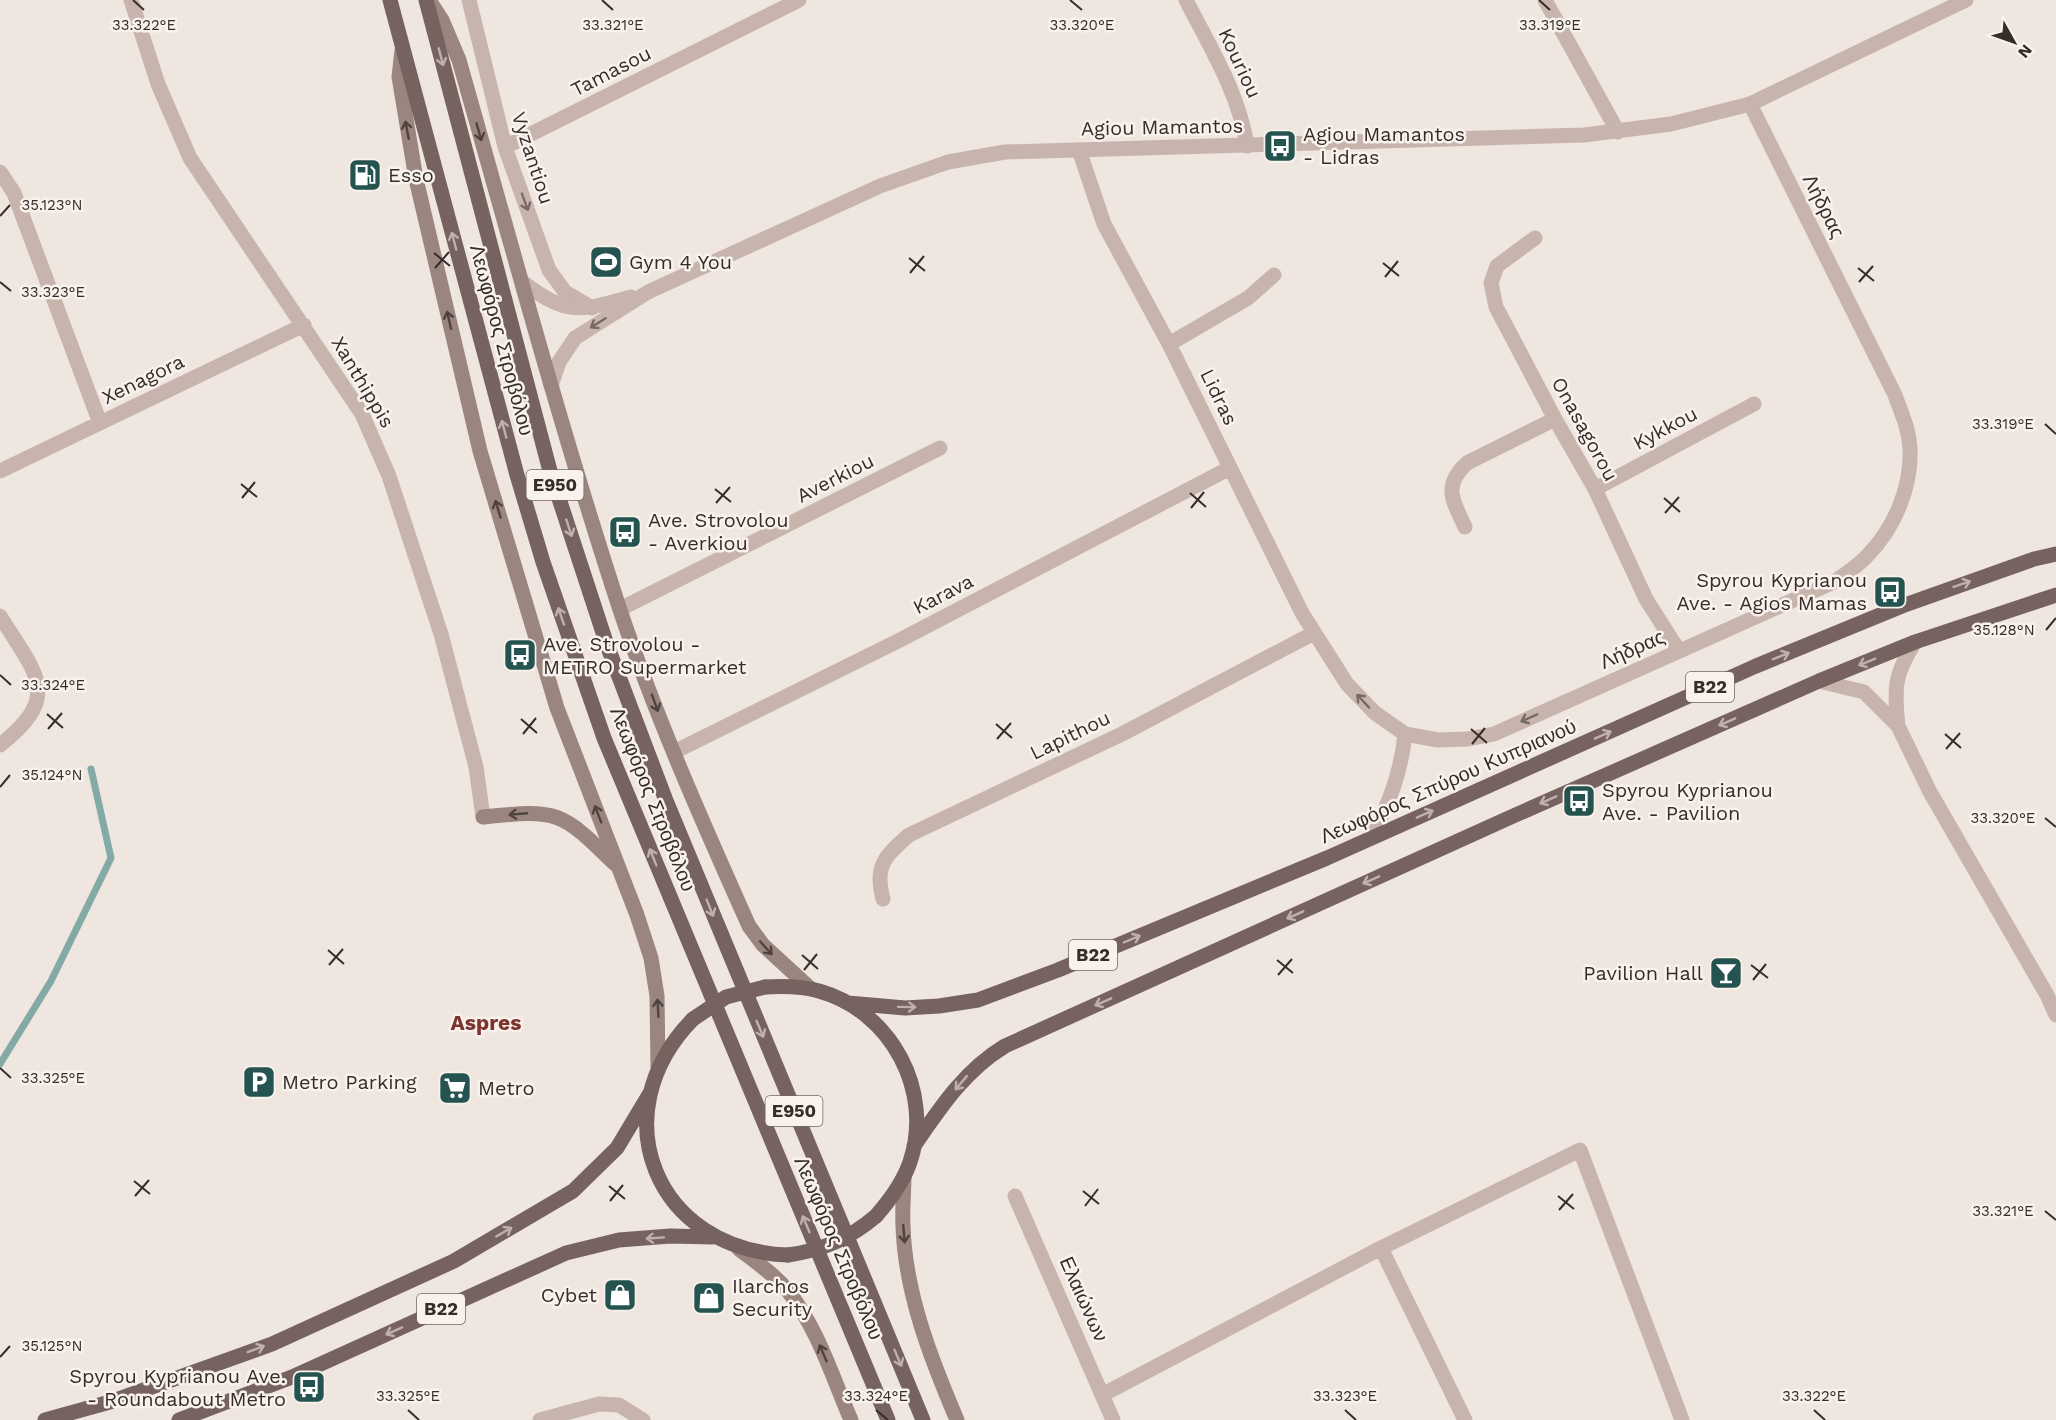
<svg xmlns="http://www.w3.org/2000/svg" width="2056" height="1420" font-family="'Work Sans',sans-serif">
<rect width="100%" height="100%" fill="#f0e6e0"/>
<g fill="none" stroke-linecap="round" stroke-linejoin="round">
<path stroke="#83aaa5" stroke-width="7" d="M0,1064L51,981L111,858L91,769"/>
<path stroke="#c7b5ad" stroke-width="15" d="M131,0L158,84L190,158L362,414L389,476L441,634L476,767L483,817
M469,0L505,147L549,270L565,292L592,308
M1186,0C1210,47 1239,93 1247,146
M1545,0L1618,132
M505,147L799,0
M1079,150L1104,224L1169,344L1302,613L1347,684L1375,713L1405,734L1438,740L1468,739L1494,734L1834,582C1845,574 1858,566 1867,556C1894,529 1912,487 1910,448C1909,429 1901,412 1895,395L1750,104
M0,172L14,193L100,423
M1535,238L1497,266L1491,283L1496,307L1555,419L1595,489L1646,599L1679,651
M1169,344L1248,298L1274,275
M0,471L304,325
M1595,489L1754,404
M1465,527C1453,501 1442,486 1467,463L1555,419
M620,609L940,448
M0,616C35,673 64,695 0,745
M1819,681L1864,692L1898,726L1930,792L2047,995L2056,1015
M1898,726C1894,688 1894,675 1915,642
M674,752L898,641L1230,468
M1371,838C1389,804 1401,773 1405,734
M883,899C874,866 885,856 909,835L1122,734L1314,633
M1015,1196L1113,1420
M1381,1248L1465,1420
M1102,1395L1381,1248L1580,1150L1682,1420
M540,1420L599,1404L619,1405L643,1420"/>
<path stroke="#c7b5ad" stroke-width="15" d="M524,283C567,316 581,311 631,297
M551,386L559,362L575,338L648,292L880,186L948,162L1005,152L1584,135L1671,124L1750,104L1966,0"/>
<path stroke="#9a857f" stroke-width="15" d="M429,0L442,20L459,60C511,243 560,426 619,607C655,715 702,821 749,926L763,945L811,989
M402,50L399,77L416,179L480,451L557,708L637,915L651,958L657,996L658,1067
M483,817C559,809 561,811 615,864
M904,1176C904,1192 902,1209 903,1226C905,1293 931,1359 957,1420
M739,1249C756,1262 775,1275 788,1291C818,1329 832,1376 851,1420"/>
<path stroke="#76625e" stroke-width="15" d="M390,0L517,475L543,562L604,738L888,1420
M426,0L550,471L607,645L665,798L923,1420
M765,987C783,986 802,986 819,991C891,1011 934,1091 910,1162C903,1183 890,1200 876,1216
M848,1003L905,1008L939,1006L978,1000L1058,970L1327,858L1756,666L1902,606L2034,559L2056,554
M693,1019C600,1114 655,1250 788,1255
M914,1146C940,1108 965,1070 1005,1046L1511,817L1819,681L1915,642L2056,595
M45,1420L110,1402L272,1344L454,1261L573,1191L617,1148L650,1093
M179,1420L292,1377L566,1253L619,1240L670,1236L713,1237"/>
<path stroke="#76625e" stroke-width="15" d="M693,1019L726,997L765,987
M788,1255C823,1250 849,1239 876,1216"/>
</g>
<defs><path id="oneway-shaft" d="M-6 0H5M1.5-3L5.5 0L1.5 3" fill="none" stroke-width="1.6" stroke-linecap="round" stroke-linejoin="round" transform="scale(1.5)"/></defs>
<g stroke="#beb1ac">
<use href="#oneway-shaft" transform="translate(441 57) rotate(75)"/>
<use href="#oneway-shaft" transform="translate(454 241) rotate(-105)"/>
<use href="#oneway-shaft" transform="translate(504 429) rotate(-105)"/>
<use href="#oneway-shaft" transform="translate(569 528) rotate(72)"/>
<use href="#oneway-shaft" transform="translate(1962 584) rotate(-19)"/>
<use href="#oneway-shaft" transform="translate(561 616) rotate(-109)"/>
<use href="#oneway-shaft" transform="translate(1781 656) rotate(-22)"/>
<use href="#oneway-shaft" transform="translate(1867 662) rotate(158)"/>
<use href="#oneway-shaft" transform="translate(1727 722) rotate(156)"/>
<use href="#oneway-shaft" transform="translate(1603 735) rotate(-24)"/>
<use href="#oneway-shaft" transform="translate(1548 800) rotate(156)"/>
<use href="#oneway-shaft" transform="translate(1425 814) rotate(-24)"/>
<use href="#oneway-shaft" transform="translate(653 857) rotate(-112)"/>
<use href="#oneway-shaft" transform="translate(1371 880) rotate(156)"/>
<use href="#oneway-shaft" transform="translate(710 908) rotate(68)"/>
<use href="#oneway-shaft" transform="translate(1295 915) rotate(156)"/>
<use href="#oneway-shaft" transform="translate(1132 939) rotate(-23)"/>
<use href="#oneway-shaft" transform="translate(1103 1002) rotate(156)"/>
<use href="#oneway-shaft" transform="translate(907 1007) rotate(1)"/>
<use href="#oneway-shaft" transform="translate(760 1029) rotate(67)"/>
<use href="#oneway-shaft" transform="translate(961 1083) rotate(130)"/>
<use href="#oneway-shaft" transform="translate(806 1224) rotate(-113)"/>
<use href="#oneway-shaft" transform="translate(504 1232) rotate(-30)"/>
<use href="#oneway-shaft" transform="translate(655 1238) rotate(176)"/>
<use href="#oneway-shaft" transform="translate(394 1331) rotate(156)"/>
<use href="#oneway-shaft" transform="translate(256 1349) rotate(-20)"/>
<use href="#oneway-shaft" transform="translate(898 1358) rotate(67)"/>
</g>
<g stroke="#4f4340">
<use href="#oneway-shaft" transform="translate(407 130) rotate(-101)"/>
<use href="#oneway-shaft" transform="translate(479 132) rotate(74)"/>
<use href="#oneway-shaft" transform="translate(449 320) rotate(-103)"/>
<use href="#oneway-shaft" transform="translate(498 509) rotate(-107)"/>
<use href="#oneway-shaft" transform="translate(655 703) rotate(70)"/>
<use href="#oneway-shaft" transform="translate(518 814) rotate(175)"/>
<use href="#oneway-shaft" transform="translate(598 814) rotate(-111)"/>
<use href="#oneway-shaft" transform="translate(766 948) rotate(48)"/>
<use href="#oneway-shaft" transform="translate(658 1008) rotate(-93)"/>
<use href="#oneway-shaft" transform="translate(904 1234) rotate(85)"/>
<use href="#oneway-shaft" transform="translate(823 1353) rotate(-113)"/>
</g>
<g stroke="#776a66">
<use href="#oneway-shaft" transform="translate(525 202) rotate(70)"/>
<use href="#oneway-shaft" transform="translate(598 323) rotate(148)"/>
<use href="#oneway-shaft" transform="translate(1363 701) rotate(-133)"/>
<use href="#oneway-shaft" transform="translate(1529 718) rotate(156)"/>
</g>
<path fill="none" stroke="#362d2b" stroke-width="2" d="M133,0L144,10M602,0L613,10M1070,0L1082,10M1539,0L1550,10M0,216L10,205M434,253L450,266M909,258L925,271M1383,263L1399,276M435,268L449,252M1858,268L1874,281M910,273L924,256M1385,277L1398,261M0,282L11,291M1859,282L1873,266M2045,424L2056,434M241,484L257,497M715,489L731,502M1190,493L1206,507M242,498L255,482M1664,498L1680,512M716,503L730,487M1191,508L1204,492M1665,513L1679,497M2046,630L2056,618M0,675L11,685M47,714L63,728M521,719L537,733M996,724L1012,738M48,729L62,713M1471,729L1487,743M523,734L536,718M1945,734L1961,748M997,739L1011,723M1472,744L1485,728M1946,749L1960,733M0,787L10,775M2045,818L2056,827M328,950L344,964M802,955L818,969M1277,960L1293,973M329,965L343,949M1751,965L1768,978M804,970L817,954M1278,975L1292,959M1753,980L1766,964M0,1068L11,1078M134,1181L150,1194M609,1186L625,1199M1083,1191L1099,1204M135,1196L149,1180M1558,1196L1574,1209M610,1201L623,1185M1085,1206L1098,1189M1559,1210L1573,1194M2045,1211L2056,1220M0,1357L10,1346M408,1410L419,1420M876,1410L888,1420M1345,1410L1356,1420M1814,1410L1825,1420"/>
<defs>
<symbol id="bus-square" viewBox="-11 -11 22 22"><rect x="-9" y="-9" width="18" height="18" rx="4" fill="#25534f" stroke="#f8f1ec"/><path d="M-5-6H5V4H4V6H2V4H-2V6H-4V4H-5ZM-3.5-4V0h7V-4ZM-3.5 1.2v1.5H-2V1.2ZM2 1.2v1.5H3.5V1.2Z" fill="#fff"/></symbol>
<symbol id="fuel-square" viewBox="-11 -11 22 22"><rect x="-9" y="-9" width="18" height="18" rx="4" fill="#25534f" stroke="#f8f1ec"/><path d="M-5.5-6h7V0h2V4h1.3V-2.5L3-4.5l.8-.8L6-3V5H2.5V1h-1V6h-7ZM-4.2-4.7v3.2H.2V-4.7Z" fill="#fff"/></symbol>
<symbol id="stadium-square" viewBox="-11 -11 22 22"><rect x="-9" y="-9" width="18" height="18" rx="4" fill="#25534f" stroke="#f8f1ec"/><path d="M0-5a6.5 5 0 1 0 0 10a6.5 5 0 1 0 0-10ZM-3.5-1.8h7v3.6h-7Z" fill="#fff"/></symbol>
<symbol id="bar-square" viewBox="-11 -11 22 22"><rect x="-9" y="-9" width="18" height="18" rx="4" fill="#25534f" stroke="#f8f1ec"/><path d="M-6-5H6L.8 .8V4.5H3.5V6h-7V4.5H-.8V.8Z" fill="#fff"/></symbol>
<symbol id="parking-square" viewBox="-11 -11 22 22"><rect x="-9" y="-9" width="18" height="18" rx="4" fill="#25534f" stroke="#f8f1ec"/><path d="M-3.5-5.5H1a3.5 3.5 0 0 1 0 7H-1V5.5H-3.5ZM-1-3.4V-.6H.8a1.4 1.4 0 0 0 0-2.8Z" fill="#fff"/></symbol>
<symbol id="supermarket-square" viewBox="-11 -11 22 22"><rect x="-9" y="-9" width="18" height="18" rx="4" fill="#25534f" stroke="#f8f1ec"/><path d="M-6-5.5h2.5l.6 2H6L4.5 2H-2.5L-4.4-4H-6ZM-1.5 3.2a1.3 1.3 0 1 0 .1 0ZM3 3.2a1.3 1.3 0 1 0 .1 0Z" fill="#fff"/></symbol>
<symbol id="shop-square" viewBox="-11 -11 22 22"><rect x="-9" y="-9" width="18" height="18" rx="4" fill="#25534f" stroke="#f8f1ec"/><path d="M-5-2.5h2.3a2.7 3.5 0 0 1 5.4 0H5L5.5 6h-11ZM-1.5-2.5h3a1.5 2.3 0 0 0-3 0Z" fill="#fff"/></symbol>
</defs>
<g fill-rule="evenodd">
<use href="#bus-square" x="1261" y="127" width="38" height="38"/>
<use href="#fuel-square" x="346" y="156" width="38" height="38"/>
<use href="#stadium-square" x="587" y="243" width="38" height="38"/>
<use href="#bus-square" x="606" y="513" width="38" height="38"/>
<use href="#bus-square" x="1871" y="573" width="38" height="38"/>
<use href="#bus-square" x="501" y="636" width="38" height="38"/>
<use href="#bus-square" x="1560" y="782" width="38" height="38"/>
<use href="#bar-square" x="1707" y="954" width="38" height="38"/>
<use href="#parking-square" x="240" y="1063" width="38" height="38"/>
<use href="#supermarket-square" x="436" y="1069" width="38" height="38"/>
<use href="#shop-square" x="601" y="1276" width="38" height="38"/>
<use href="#shop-square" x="690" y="1279" width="38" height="38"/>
<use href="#bus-square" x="290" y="1368" width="38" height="38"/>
</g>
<g text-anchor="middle" stroke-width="5" stroke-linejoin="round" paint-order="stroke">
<g fill="#f8f1ec" stroke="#706865" stroke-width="1.5">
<rect x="526.5" y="470" width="57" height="30" rx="4.5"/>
<rect x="1686" y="672" width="48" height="30" rx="4.5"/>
<rect x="1069" y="940" width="48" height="30" rx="4.5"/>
<rect x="765.5" y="1096" width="57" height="30" rx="4.5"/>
<rect x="417" y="1294" width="48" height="30" rx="4.5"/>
</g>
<g font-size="18" font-weight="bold" fill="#362d2b">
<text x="555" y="491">E950</text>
<text x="1710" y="693">B22</text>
<text x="1093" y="961">B22</text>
<text x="794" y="1117">E950</text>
<text x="441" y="1315">B22</text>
</g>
<g font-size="20" fill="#362d2b" stroke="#f8f1ec">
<text transform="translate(1240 63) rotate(65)" y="7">Kouriou</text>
<text transform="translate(611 71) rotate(-27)" y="7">Tamasou</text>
<text transform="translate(1162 127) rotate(-1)" y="7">Agiou Mamantos</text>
<text transform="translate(533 158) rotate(72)" y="7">Vyzantiou</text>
<text transform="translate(1824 206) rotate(63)" y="7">Λήδρας</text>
<text transform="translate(502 340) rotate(75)" y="7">Λεωφόρος Στροβόλου</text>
<text transform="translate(143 379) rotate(-26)" y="7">Xenagora</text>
<text transform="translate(363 382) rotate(59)" y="7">Xanthippis</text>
<text transform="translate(1219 397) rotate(64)" y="7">Lidras</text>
<text transform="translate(1665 428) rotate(-28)" y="7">Kykkou</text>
<text transform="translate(1585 429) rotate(61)" y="7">Onasagorou</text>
<text transform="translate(835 478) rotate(-27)" y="7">Averkiou</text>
<text transform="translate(943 594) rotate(-27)" y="7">Karava</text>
<text transform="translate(1632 649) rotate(-24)" y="7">Λήδρας</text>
<text transform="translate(1070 735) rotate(-26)" y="7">Lapithou</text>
<text transform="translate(1448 781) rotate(-24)" y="7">Λεωφόρος Σπύρου Κυπριανού</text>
<text transform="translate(653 799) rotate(68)" y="7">Λεωφόρος Στροβόλου</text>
<text transform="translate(839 1248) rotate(67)" y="7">Λεωφόρος Στροβόλου</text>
<text transform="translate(1084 1299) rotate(66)" y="7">Ελαιώνων</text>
</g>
<g font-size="20" fill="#362d2b" stroke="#f8f1ec" text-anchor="start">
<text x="1303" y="141">Agiou Mamantos<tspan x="1303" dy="23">- Lidras</tspan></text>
<text x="388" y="182">Esso</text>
<text x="629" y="269">Gym 4 You</text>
<text x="648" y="527">Ave. Strovolou<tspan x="648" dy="23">- Averkiou</tspan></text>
<text x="1867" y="587" text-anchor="end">Spyrou Kyprianou<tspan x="1867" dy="23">Ave. - Agios Mamas</tspan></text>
<text x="543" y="651">Ave. Strovolou -<tspan x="543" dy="23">METRO Supermarket</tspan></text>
<text x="1602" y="797">Spyrou Kyprianou<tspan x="1602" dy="23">Ave. - Pavilion</tspan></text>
<text x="1703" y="980" text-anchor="end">Pavilion Hall</text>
<text x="282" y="1089">Metro Parking</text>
<text x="478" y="1095">Metro</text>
<text x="732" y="1293">Ilarchos<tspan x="732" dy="23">Security</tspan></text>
<text x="597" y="1302" text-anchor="end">Cybet</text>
<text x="286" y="1383" text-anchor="end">Spyrou Kyprianou Ave.<tspan x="286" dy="23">- Roundabout Metro</tspan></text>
</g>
<g font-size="21" font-weight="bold" fill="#7b342e" stroke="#f8f1ec">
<text x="486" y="1030">Aspres</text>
</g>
</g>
<g font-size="15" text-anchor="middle" fill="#362d2b" stroke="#f8f1ec" stroke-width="5" stroke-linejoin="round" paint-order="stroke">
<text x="144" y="30">33.322°E</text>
<text x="613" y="30">33.321°E</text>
<text x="1082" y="30">33.320°E</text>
<text x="1550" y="30">33.319°E</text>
<text x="52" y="210">35.123°N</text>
<text x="53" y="297">33.323°E</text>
<text x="2003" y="429">33.319°E</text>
<text x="2004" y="635">35.128°N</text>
<text x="53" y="690">33.324°E</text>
<text x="52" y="780">35.124°N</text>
<text x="2003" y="823">33.320°E</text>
<text x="53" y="1083">33.325°E</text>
<text x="2003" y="1216">33.321°E</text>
<text x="52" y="1351">35.125°N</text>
<text x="408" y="1401">33.325°E</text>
<text x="876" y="1401">33.324°E</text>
<text x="1345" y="1401">33.323°E</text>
<text x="1814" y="1401">33.322°E</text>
</g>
<g transform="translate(2014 42) rotate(130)" stroke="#f8f1ec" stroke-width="4.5" paint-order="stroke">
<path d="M0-4.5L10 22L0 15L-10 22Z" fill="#362d2b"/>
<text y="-9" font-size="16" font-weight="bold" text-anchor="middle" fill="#362d2b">N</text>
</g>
</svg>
